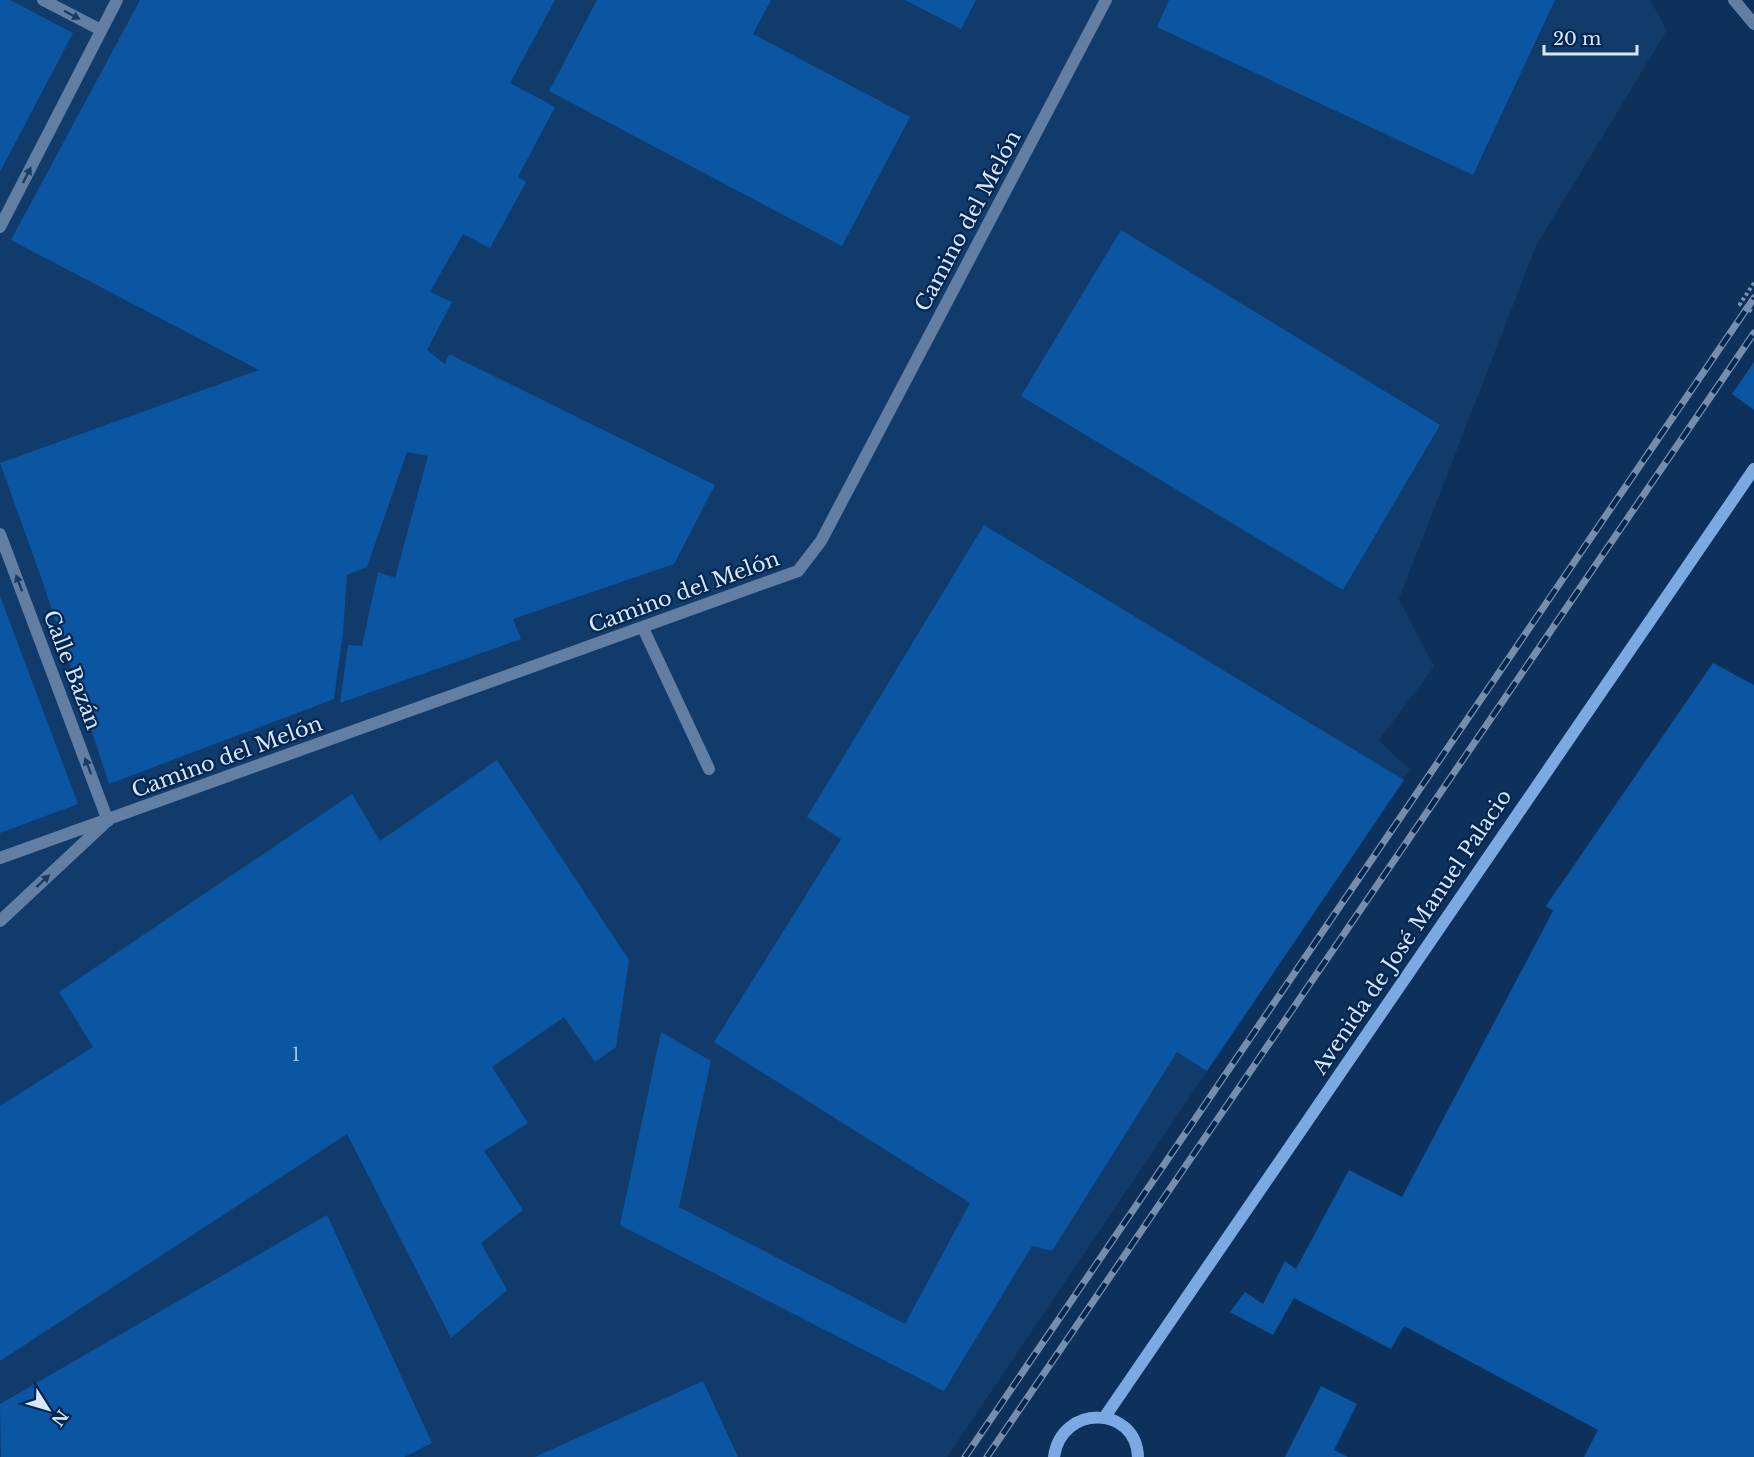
<svg xmlns="http://www.w3.org/2000/svg" width="1754" height="1457" font-family="'Libre Baskerville',serif">
<rect width="100%" height="100%" fill="#0d315a"/>
<path fill="#113b6b" d="M0,0H1650L1667,30L1536,246L1399,599L1434,667L1379,740L1410,770L947,1457H0Z"/>
<path fill="#0a56a3" d="M0,0H10L73,33L0,172Z
M140,0H555L510,83L555,107L518,177L526,182L490,248L463,234L430,292L452,302L427,350L445,364L449,354L715,485L674,564L513,619L521,639L340,703L348,645L362,646L378,572L395,578L428,456L407,452L367,567L347,575L343,632L334,699L109,784L42,580L0,463L259,370L11,240Z
M597,0H771L753,34L910,117L842,246L549,91Z
M905,0H976L961,29Z
M1169,0H1555L1473,175L1157,27Z
M1121,230L1440,425L1343,590L1021,396Z
M1754,362V410L1732,394Z
M984,525L1404,780L1207,1071L1177,1052L1052,1251L1032,1246L944,1391L620,1225L661,1032L711,1061L679,1207L905,1324L970,1203L714,1042L841,839L807,817Z
M0,596L78,804L0,833Z
M1713,663L1754,685V1457H1584L1598,1430L1404,1326L1391,1349L1294,1298L1273,1335L1230,1312L1245,1292L1263,1304L1285,1261L1296,1269L1349,1170L1402,1197L1553,911L1546,906Z
M497,760L629,960L616,1047L595,1062L564,1017L492,1067L528,1123L484,1151L523,1210L481,1243L507,1290L451,1338L347,1134L0,1361V1106L93,1047L59,992L352,794L380,841Z
M327,1215L432,1443L404,1457H1L0,1404Z
M703,1381L738,1457H535Z
M1321,1386L1357,1404L1334,1450L1348,1457H1285Z"/>
<g fill="none" stroke-linecap="round" stroke-linejoin="round">
<path stroke="#7a93b2" stroke-width="4" stroke-dasharray="3 3" stroke-linecap="butt" d="M1754,283L1740,304L1754,313"/>
<path stroke="#627ea2" stroke-width="12" d="M43,0L101,30
M1734,0L1754,24
M0,227L117,0
M0,534L108,821
M643,628L709,769
M0,858L798,571L821,541L1106,0
M0,921L104,824"/>
<path stroke="#7ca9e2" stroke-width="12" d="M1104,1418L1754,469
M1054,1457C1061,1404 1136,1405 1138,1457"/>
<defs>
<path id="rail" d="M965,1457L1754,298
M987,1457L1754,333"/>
</defs>
<use href="#rail" stroke="#758eae" stroke-width="7"/>
<use href="#rail" stroke="#02264f" stroke-width="4.5" stroke-dasharray="14" stroke-linecap="butt"/>
</g>
<defs><path id="oneway-solid" d="M-6-.8H1V-3.2L6.5 0L1 3.2V.8H-6Z" transform="scale(1.5)"/></defs>
<g fill="#1a3c64">
<use href="#oneway-solid" transform="translate(72 15) rotate(28)"/>
<use href="#oneway-solid" transform="translate(27 175) rotate(-63)"/>
<use href="#oneway-solid" transform="translate(19 583) rotate(-111)"/>
<use href="#oneway-solid" transform="translate(88 766) rotate(-111)"/>
<use href="#oneway-solid" transform="translate(43 881) rotate(-43)"/>
</g>
<g text-anchor="middle" stroke-width="4.5" stroke-linejoin="round" paint-order="stroke">
<g font-size="18" fill="#a4c3e6">
<text x="296" y="1061">1</text>
</g>
<g font-size="21" fill="#d7e7fd" stroke="#02264f">
<text transform="translate(968 221) rotate(-62)" y="7">Camino del Melón</text>
<text transform="translate(684 592) rotate(-20)" y="7">Camino del Melón</text>
<text transform="translate(72 670) rotate(69)" y="7">Calle Bazán</text>
<text transform="translate(227 757) rotate(-20)" y="7">Camino del Melón</text>
<text transform="translate(1412 932) rotate(-56)" y="7">Avenida de José Manuel Palacio</text>
</g>
</g>
<g transform="translate(48 1409) rotate(127)" stroke="#02264f" stroke-width="4.5" paint-order="stroke">
<path d="M0-4.5L10 22L0 15L-10 22Z" fill="#d7e7fd"/>
<text y="-9" font-size="16" font-weight="bold" text-anchor="middle" fill="#d7e7fd">N</text>
</g>
<path d="M1544 45v9h93v-9" fill="none" stroke="#d7e7fd" stroke-width="3"/>
<text x="1553" y="45" font-size="18" fill="#d7e7fd" stroke="#02264f" stroke-width="4.5" paint-order="stroke">20 m</text>
</svg>
